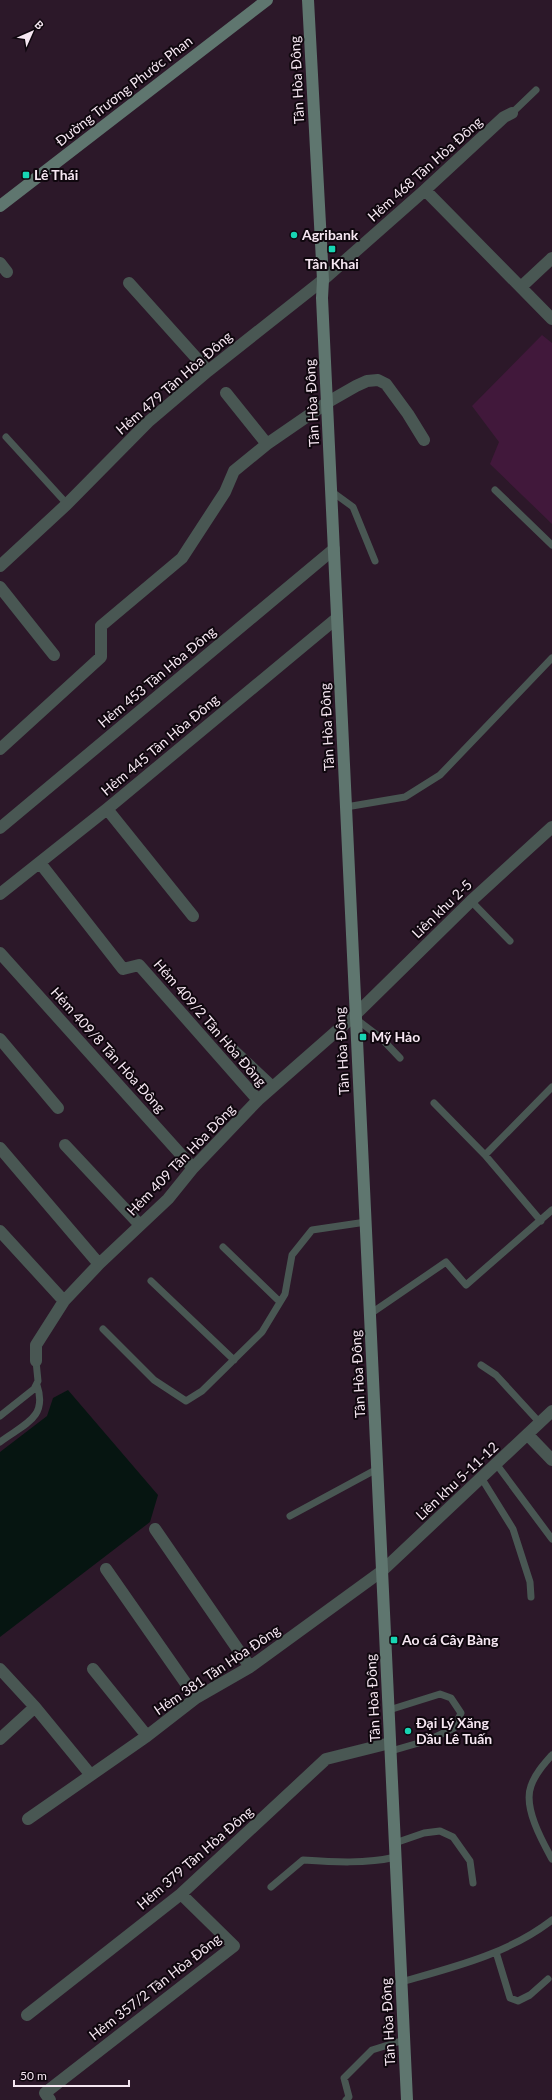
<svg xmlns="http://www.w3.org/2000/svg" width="552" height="2100" font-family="Lato,sans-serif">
<rect width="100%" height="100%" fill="#2c1829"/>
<path fill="#41183b" d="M542,335L552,343V524L490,464L499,442L472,406Z"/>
<path fill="#061511" d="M68,1390L158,1495L150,1522L0,1637V1452L47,1416L53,1398Z"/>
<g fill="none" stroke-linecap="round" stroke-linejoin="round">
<path stroke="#495753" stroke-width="7" d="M512,113L536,90
M6,437L67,504
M495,490L552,545
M331,491L353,507L375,561
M346,807L405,797L440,775L552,658
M471,901L510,941
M356,1019L381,1038L400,1058
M227,1041L274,1085
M434,1103L485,1155L541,1221
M485,1155L552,1087
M223,1247L280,1302
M151,1281L234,1360
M370,1314L446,1262L466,1285L552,1210
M103,1329L154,1380L186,1401L202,1391L262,1332L285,1294L292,1255L312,1230L366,1222
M481,1365L496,1375L540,1423
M0,1416L34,1389L38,1381L36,1361
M0,1442C24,1424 48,1418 37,1385
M497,1465L552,1539
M482,1479L513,1529L530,1582L531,1597
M290,1516L377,1469
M389,1710L440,1694L451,1698L461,1713L454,1728L429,1740L391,1751
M552,1755C544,1764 535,1774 531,1786C523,1807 542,1841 552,1859
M395,1843L424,1833L440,1831L453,1837L470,1861L473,1883
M271,1887L303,1860C333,1862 366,1864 396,1857
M496,1952L510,1998L518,2001L530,1995L548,1979
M401,1982C454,1967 508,1954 552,1920
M346,2100L349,2097L344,2078L372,2050L404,2040"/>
<path stroke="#495753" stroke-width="12" d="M425,190L552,319
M0,263L7,272
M129,283L208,371
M521,287L552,258
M226,393L267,444
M0,566L67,504L148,422L208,371L323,280L425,190L504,117L512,113
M0,587L54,655
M0,749L101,657V626L182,558L225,492L234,471L267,444L328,402L356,386L367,381L378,380L386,384L408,414L424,440
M107,809L193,916
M0,828L334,549
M40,863L123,969L139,965L258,1100
M0,894L107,809L337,618
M0,953L193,1168
M0,1039L58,1108
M65,1145L140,1225
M0,1148L99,1264
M0,1231L64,1301
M36,1361V1345L64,1301L99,1264L168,1199L193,1168L258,1100L356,1014L471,901L552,827
M528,1435L552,1460
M155,1529L250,1667
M106,1569L196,1698
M0,1669L35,1707L90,1774
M93,1669L147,1736
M0,1739L35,1707
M28,1819L147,1736L196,1698L250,1667L382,1571L552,1411
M27,2015L181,1894L326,1759L390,1743
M50,2100L45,2093L234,1946L181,1894"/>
<path stroke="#5f766f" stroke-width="12" d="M308,0L323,280L322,298L407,2100
M0,206L267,0"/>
</g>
<g fill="#17d5b3" stroke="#0f070e" stroke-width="1.5">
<rect x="22" y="171" width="8" height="8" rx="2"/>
<circle cx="294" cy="235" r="4"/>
<rect x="328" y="245" width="8" height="8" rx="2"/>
<rect x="359" y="1033" width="8" height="8" rx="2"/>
<rect x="390" y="1636" width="8" height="8" rx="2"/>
<circle cx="408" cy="1731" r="4"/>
</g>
<g text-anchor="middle" stroke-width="4" stroke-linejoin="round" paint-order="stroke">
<g font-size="14" fill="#f6e7f2" stroke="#0f070e">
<text transform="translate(297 80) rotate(-93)" y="5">Tân Hòa Đông</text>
<text transform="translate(124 91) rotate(-38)" y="5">Đường Trương Phước Phan</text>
<text transform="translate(425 169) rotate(-42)" y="5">Hẻm 468 Tân Hòa Đông</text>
<text transform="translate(174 383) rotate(-41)" y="5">Hẻm 479 Tân Hòa Đông</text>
<text transform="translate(312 403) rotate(-93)" y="5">Tân Hòa Đông</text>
<text transform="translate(157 677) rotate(-40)" y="5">Hẻm 453 Tân Hòa Đông</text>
<text transform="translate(327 727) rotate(-93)" y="5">Tân Hòa Đông</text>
<text transform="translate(160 745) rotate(-40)" y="5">Hẻm 445 Tân Hòa Đông</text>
<text transform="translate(442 909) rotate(-44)" y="5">Liên khu 2-5</text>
<text transform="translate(210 1023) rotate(49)" y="5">Hẻm 409/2 Tân Hòa Đông</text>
<text transform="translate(108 1050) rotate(48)" y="5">Hẻm 409/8 Tân Hòa Đông</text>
<text transform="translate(342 1051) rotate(-93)" y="5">Tân Hòa Đông</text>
<text transform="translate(181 1160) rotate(-46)" y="5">Hẻm 409 Tân Hòa Đông</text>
<text transform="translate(358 1374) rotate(-93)" y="5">Tân Hòa Đông</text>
<text transform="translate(457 1481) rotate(-43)" y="5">Liên khu 5-11-12</text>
<text transform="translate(217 1670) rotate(-34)" y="5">Hẻm 381 Tân Hòa Đông</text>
<text transform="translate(373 1698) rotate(-93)" y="5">Tân Hòa Đông</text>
<text transform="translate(195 1858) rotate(-41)" y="5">Hẻm 379 Tân Hòa Đông</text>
<text transform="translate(155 1987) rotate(-38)" y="5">Hẻm 357/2 Tân Hòa Đông</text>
<text transform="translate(388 2022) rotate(-93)" y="5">Tân Hòa Đông</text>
</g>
<g font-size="14" font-weight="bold" fill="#f6e7f2" stroke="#0f070e" text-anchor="start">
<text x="34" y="180">Lê Thái</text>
<text x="302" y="240">Agribank</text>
<text x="332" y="269" text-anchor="middle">Tân Khai</text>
<text x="371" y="1042">Mỹ Hảo</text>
<text x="402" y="1645">Ao cá Cây Bàng</text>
<text x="416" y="1728">Đại Lý Xăng<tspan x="416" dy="16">Dầu Lê Tuấn</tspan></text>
</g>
</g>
<g transform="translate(32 32) rotate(45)" stroke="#0f070e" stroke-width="3" paint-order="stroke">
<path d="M0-3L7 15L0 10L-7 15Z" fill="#f6e7f2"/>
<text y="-6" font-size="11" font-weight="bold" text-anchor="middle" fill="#f6e7f2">B</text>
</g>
<path d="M14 2080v6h115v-6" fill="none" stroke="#f6e7f2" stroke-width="2"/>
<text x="20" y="2080" font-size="12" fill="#f6e7f2" stroke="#0f070e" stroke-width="3" paint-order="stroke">50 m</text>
</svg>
